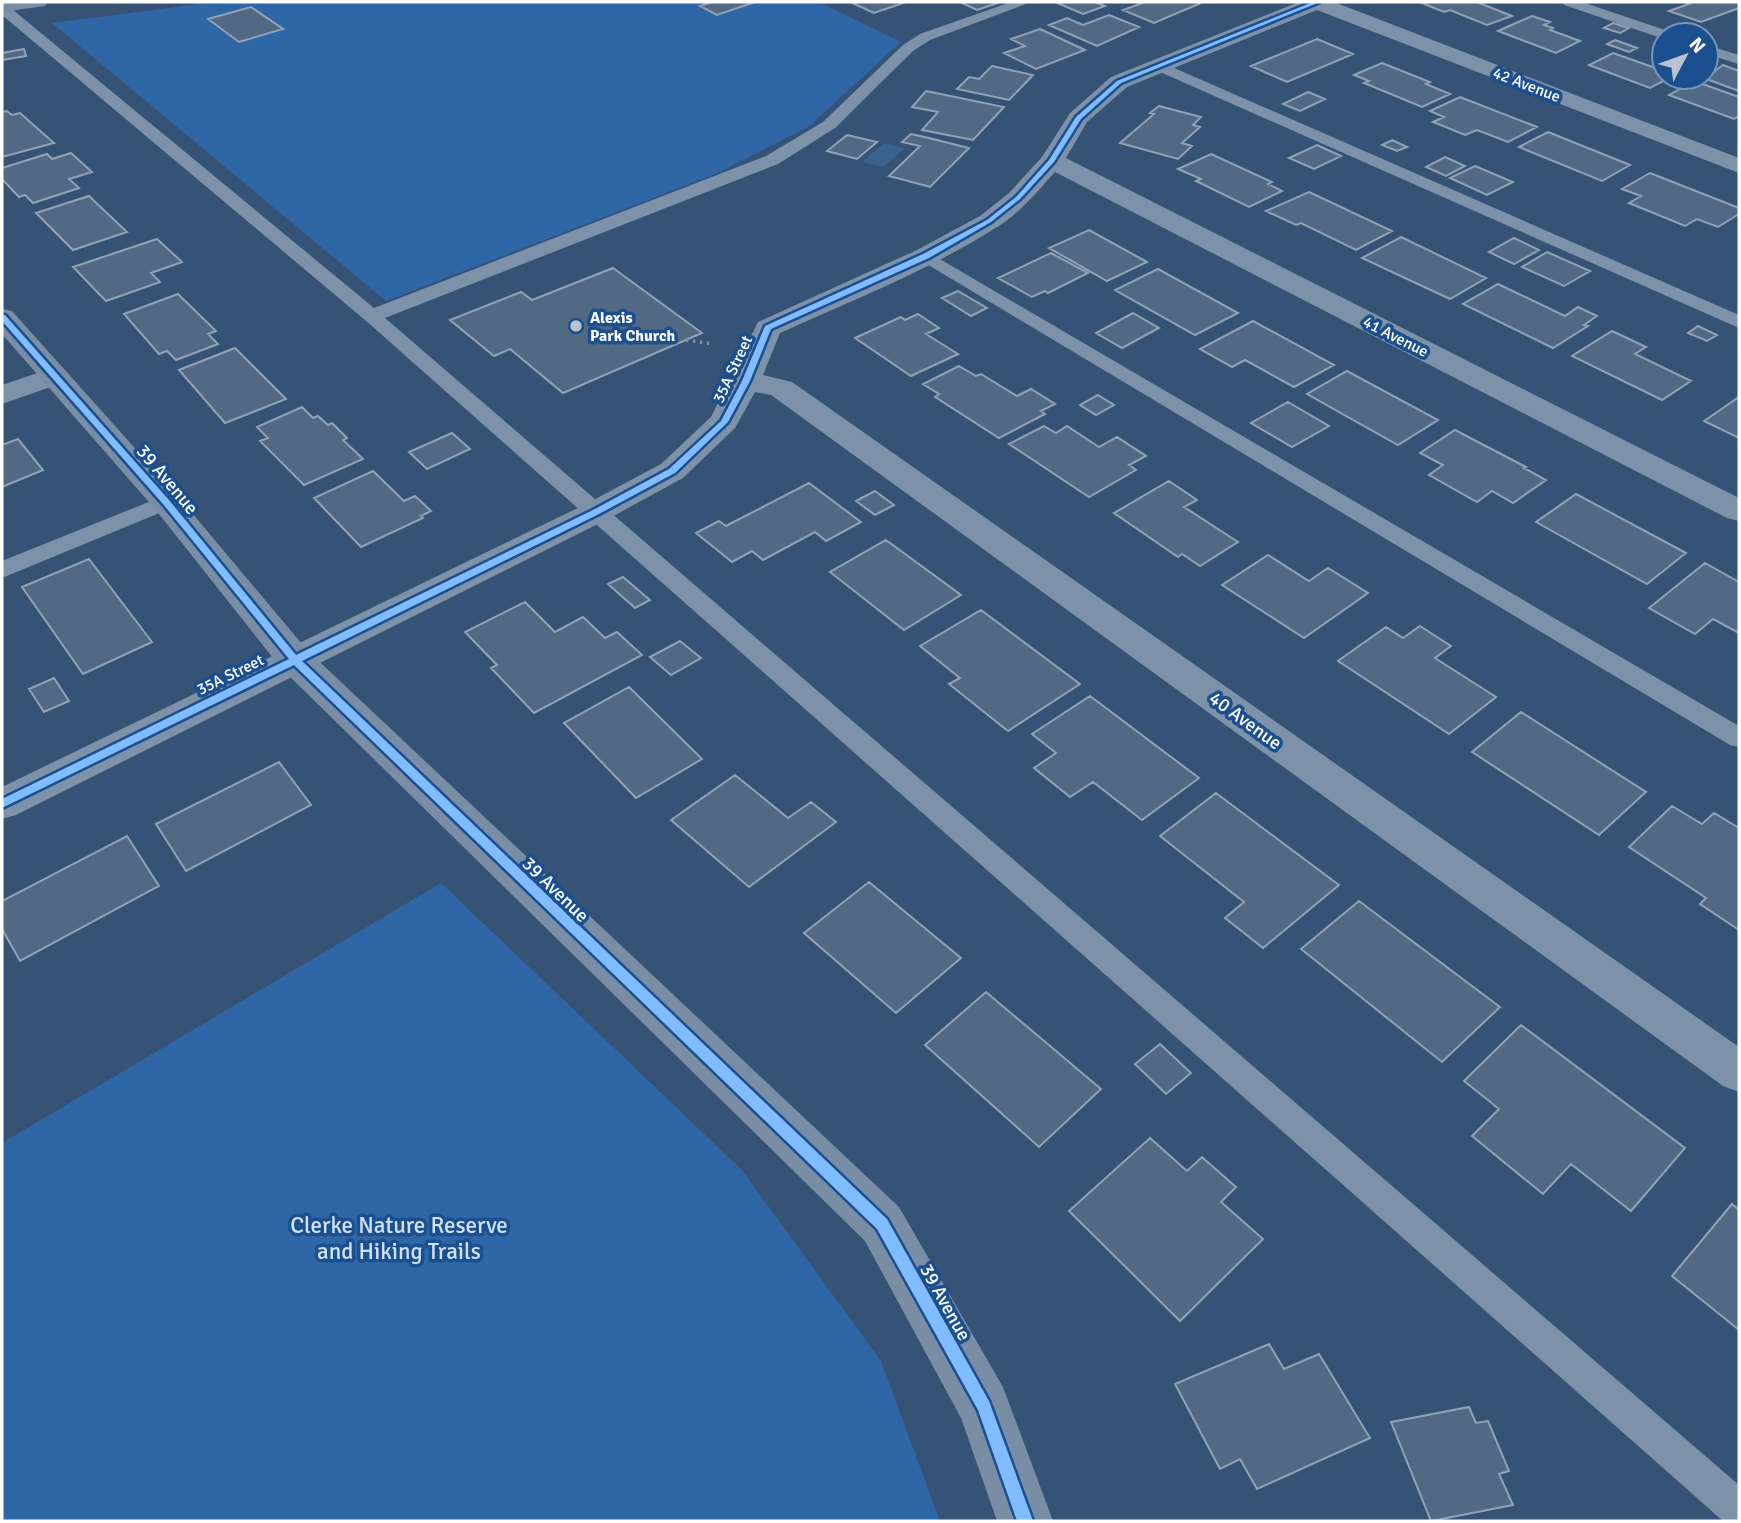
<svg xmlns="http://www.w3.org/2000/svg" width="1741" height="1523" font-family="Signika,sans-serif">
<rect width="100%" height="100%" fill="#365274"/>
<path fill="#2f66a5" d="M215,2H819L901,42L808,127L718,173L386,301L52,23Z
M441,883L742,1170L881,1361L940,1521H2V1143Z"/>
<path fill="#3b618d" d="M884,143L905,148L883,167L862,162Z"/>
<path fill="#526984" stroke="#92a2b6" stroke-width="2" d="M713,2H755L717,15L700,6Z
M850,2H906L874,13Z
M960,2H1001L977,10Z
M1055,2H1095L1105,6L1083,14Z
M1145,2H1198L1201,3L1154,23L1123,10Z
M1427,2H1477L1512,16L1487,25L1450,10L1444,12L1422,3Z
M1684,2H1739V8L1701,22L1669,11L1689,4Z
M251,7L283,29L239,42L208,19Z
M1109,15L1139,27L1097,46L1049,25L1067,18L1083,25Z
M1532,16L1550,22L1544,25L1553,28L1550,30L1580,41L1556,53L1498,31Z
M1613,23L1629,28L1620,33L1604,28Z
M1040,29L1085,50L1036,69L1004,53L1025,46L1011,39Z
M1317,39L1353,54L1287,82L1251,66Z
M1615,40L1637,48L1629,52L1607,44Z
M24,49L26,56L2,60V53Z
M1613,53L1664,71V77H1671L1650,88L1589,65Z
M1382,63L1430,82L1426,84L1450,94L1422,107L1364,83L1369,81L1354,75Z
M1723,65L1739,71V91L1701,77H1706Z
M992,66L1033,75L1009,100L957,89L969,77L979,79Z
M1694,81L1739,97V116L1734,119L1669,95Z
M926,91L1004,107L973,140L922,130L938,112L912,107Z
M1308,92L1325,99L1300,111L1283,104Z
M1460,97L1537,127L1508,142L1477,130L1465,135L1433,122L1444,117L1430,111Z
M1159,106L1201,117L1193,125L1200,127L1182,143L1192,146L1178,159L1120,143L1154,114L1150,113Z
M7,111L12,115L20,113L54,143L2,157V112Z
M1548,132L1630,165L1602,181L1519,147Z
M911,134L929,138L969,148L930,187L889,176L920,146L902,142Z
M847,135L877,142L857,159L827,151Z
M1392,140L1407,147L1397,151L1382,145Z
M1317,145L1341,156L1314,169L1289,158Z
M71,153L92,172L69,179L79,188L33,203L25,195L19,197L2,179V168L47,154L52,159Z
M1211,154L1272,182L1268,184L1282,191L1249,207L1196,181L1201,179L1178,169Z
M1445,157L1465,166L1446,176L1426,167Z
M1475,166L1513,182L1487,195L1450,178Z
M1650,173L1739,208V214L1718,227L1697,219L1685,226L1629,203L1641,196L1622,189Z
M1309,192L1392,231L1356,250L1301,223L1296,225L1266,211Z
M89,196L127,232L73,250L36,213Z
M1089,230L1147,262L1107,281L1049,248Z
M1401,237L1486,278L1450,299L1362,258Z
M1514,238L1539,250L1514,264L1489,252Z
M157,239L182,262L151,273L160,282L106,301L73,267Z
M1547,252L1590,271L1564,286L1522,267Z
M1051,253L1088,273L1048,293L1045,291L1032,297L998,278Z
M613,268L702,333L563,393L510,349L494,356L450,320L521,292L532,300Z
M1158,269L1238,313L1195,335L1115,290Z
M1498,284L1565,316L1578,307L1597,316L1584,325L1588,326L1553,348L1463,304Z
M958,291L987,308L971,316L942,298Z
M178,294L216,331L208,334L218,344L176,360L167,351L159,354L124,314Z
M1133,313L1159,328L1122,348L1096,333Z
M918,314L939,328L926,334L958,354L911,376L855,338L901,317L905,320Z
M1253,321L1334,365L1294,387L1245,360L1232,367L1200,349Z
M1698,326L1717,335L1707,341L1688,333Z
M1612,331L1646,347L1635,354L1691,381L1662,400L1572,356Z
M235,348L286,399L225,423L179,370Z
M959,366L976,376L981,374L1017,396L1031,389L1055,404L1041,411L1045,414L999,438L935,397L939,394L923,384Z
M1347,371L1438,420L1398,445L1307,394Z
M1098,395L1114,405L1096,415L1080,405Z
M1739,397V438L1704,421Z
M1288,402L1329,426L1292,447L1251,423Z
M302,407L313,418L318,416L328,425L332,423L347,438L343,440L363,459L304,485L260,441L268,438L257,427Z
M1044,426L1056,433L1067,426L1099,447L1117,437L1146,456L1129,465L1136,470L1089,497L1009,444Z
M1455,430L1526,467L1524,468L1546,480L1513,503L1492,491L1477,502L1429,475L1443,465L1420,453Z
M452,433L470,449L427,469L409,452Z
M18,439L43,470L2,487V445Z
M373,471L404,501L415,496L431,511L421,516L423,518L361,547L314,498Z
M1169,481L1197,500L1184,507L1238,542L1200,566L1182,554L1178,557L1114,513Z
M809,483L861,522L826,541L815,532L763,560L752,551L732,562L696,533L719,521L726,526Z
M875,491L894,505L875,515L856,501Z
M1576,494L1686,553L1647,584L1536,522Z
M886,540L961,595L904,630L830,572Z
M1268,555L1309,581L1328,568L1368,593L1304,638L1222,585Z
M89,559L152,642L83,674L22,587Z
M1705,563L1739,582V633L1713,619L1695,634L1649,608Z
M623,577L650,600L635,608L608,584Z
M525,602L555,632L583,617L605,638L617,632L642,655L534,713L491,668L497,665L465,632Z
M981,610L1080,684L1008,731L949,684L960,678L920,646Z
M1420,626L1451,646L1435,658L1496,697L1449,734L1338,661L1386,627L1403,638Z
M680,641L701,658L671,675L650,657Z
M54,678L69,701L44,712L29,689Z
M629,687L702,759L636,798L564,723Z
M1090,696L1199,778L1142,820L1093,782L1070,797L1034,768L1056,753L1032,734Z
M1521,712L1646,792L1599,835L1472,752Z
M279,762L311,805L186,871L156,824Z
M735,775L788,818L811,802L836,822L749,887L671,820Z
M1216,793L1339,885L1263,948L1225,918L1244,902L1160,836Z
M1672,806L1702,824L1714,813L1739,828V930L1700,904L1706,898L1629,847Z
M127,836L159,886L20,961L2,929V901Z
M869,882L961,958L896,1013L804,933Z
M1359,901L1500,1007L1442,1062L1301,949Z
M986,992L1101,1089L1039,1147L925,1045Z
M1521,1025L1685,1148L1631,1211L1571,1164L1543,1194L1472,1136L1499,1109L1464,1081Z
M1160,1044L1191,1073L1166,1094L1135,1064Z
M1150,1138L1187,1171L1202,1157L1236,1187L1221,1202L1263,1239L1180,1321L1069,1211Z
M1732,1204L1739,1210V1330L1672,1276Z
M1269,1344L1284,1369L1319,1354L1370,1438L1257,1489L1240,1459L1220,1469L1175,1384Z
M1469,1407L1476,1423L1488,1421L1509,1471L1499,1474L1513,1505L1431,1521L1391,1422Z"/>
<g fill="none" stroke-linecap="round" stroke-linejoin="round">
<path stroke="#7d92a8" stroke-width="3.5" stroke-dasharray="2.5 4.5" stroke-linecap="butt" d="M686,340L713,344"/>
<path fill="#7d92a8" fill-rule="evenodd" d="M1011,2H1031L930,40L913,51L835,128L778,164L385,318L1739,1485V1521H1723L365,320L2,15V4L7,5L374,308L766,156L823,122L903,45L920,34Z
M1562,2H1582L1671,32L1673,35H1664V39L1661,38L1564,5Z
M1706,45L1739,55V64L1706,54Z
M1156,60L1739,315V328L1151,68L1148,65L1151,62Z
M926,251L1739,726V747L1730,745L920,260L917,256Z
M166,495L174,497L177,502L174,507L2,578V561Z"/>
<path fill="#7d92a8" fill-rule="evenodd" d="M1299,2H1334L1739,158V173L1317,10L1127,87L1087,122L1066,158L1739,498V521L1727,518L1055,172C1037,192 1020,213 997,227C930,270 853,300 780,333L763,375L792,382L1739,1047V1092L1723,1086L771,395L755,392L735,428L683,478L608,519L16,815L2,819V787L584,505L661,464L711,417L758,322L917,250L980,216L1009,193L1042,157L1070,113L1111,77Z
M55,367L65,370L70,376L65,382L2,404V385Z"/>
<path fill="#798da4" fill-rule="evenodd" d="M2,2H48L45,6L2,12Z
M2,309L12,311L177,495L307,650L899,1207L1003,1387L1053,1521H997L961,1418L865,1241L281,668L155,509L2,334Z"/>
<defs>
<path id="cycleway" d="M1313,2H1320L1121,83L1081,119L1054,162L1020,199L991,222L929,258L771,329L750,381L728,422L675,473L599,514L302,661L887,1219L989,1401L1033,1521H1017L978,1410L877,1229L294,665L2,808V799L289,659L163,504L2,321V315H5L169,500L296,655L593,510L669,469L721,421L742,381L765,326L923,254L987,220L1016,197L1049,160L1076,117L1117,81Z"/>
</defs>
<use href="#cycleway" stroke="#1b4f8f" stroke-width="5"/>
<use href="#cycleway" fill="#80bcff" fill-rule="evenodd"/>
</g>
<circle fill="#b9c2ce" stroke="#1b4f8f" stroke-width="2.5" cx="576" cy="326" r="7"/>
<g text-anchor="middle" stroke-width="7" stroke-linejoin="round" paint-order="stroke">
<g font-size="16" fill="#fff" stroke="#1b4f8f">
<text transform="translate(1527 84) rotate(21)" y="6">42 Avenue</text>
<text transform="translate(1396 336) rotate(27)" y="6">41 Avenue</text>
<text transform="translate(732 369) rotate(-65)" y="6">35A Street</text>
<text transform="translate(230 674) rotate(-26)" y="6">35A Street</text>
</g>
<g font-size="16" font-weight="bold" fill="#fff" stroke="#1b4f8f" text-anchor="start">
<text x="590" y="323">Alexis<tspan x="590" dy="18">Park Church</tspan></text>
</g>
<g font-size="19" fill="#fff" stroke="#1b4f8f">
<text transform="translate(168 479) rotate(50)" y="7">39 Avenue</text>
<text transform="translate(1246 720) rotate(36)" y="7">40 Avenue</text>
<text transform="translate(556 889) rotate(44)" y="7">39 Avenue</text>
<text transform="translate(946 1302) rotate(61)" y="7">39 Avenue</text>
</g>
<g font-size="23" fill="#cfe3fa" stroke="#1b4f8f">
<text x="399" y="1233">Clerke Nature Reserve<tspan x="399" dy="26">and Hiking Trails</tspan></text>
</g>
</g>
<rect width="1741" height="1523" fill="none" stroke="#ffffff" stroke-width="7"/>
<g transform="translate(1685 56) rotate(49)"><circle r="33" fill="#1b4f8f" stroke="#7695bc" stroke-width="2"/>
<path d="M0-5L12 26L0 18L-12 26Z" fill="#b9c2ce"/>
<text y="-10" font-size="19" font-weight="bold" text-anchor="middle" fill="#ffffff">N</text>
</g>
</svg>
